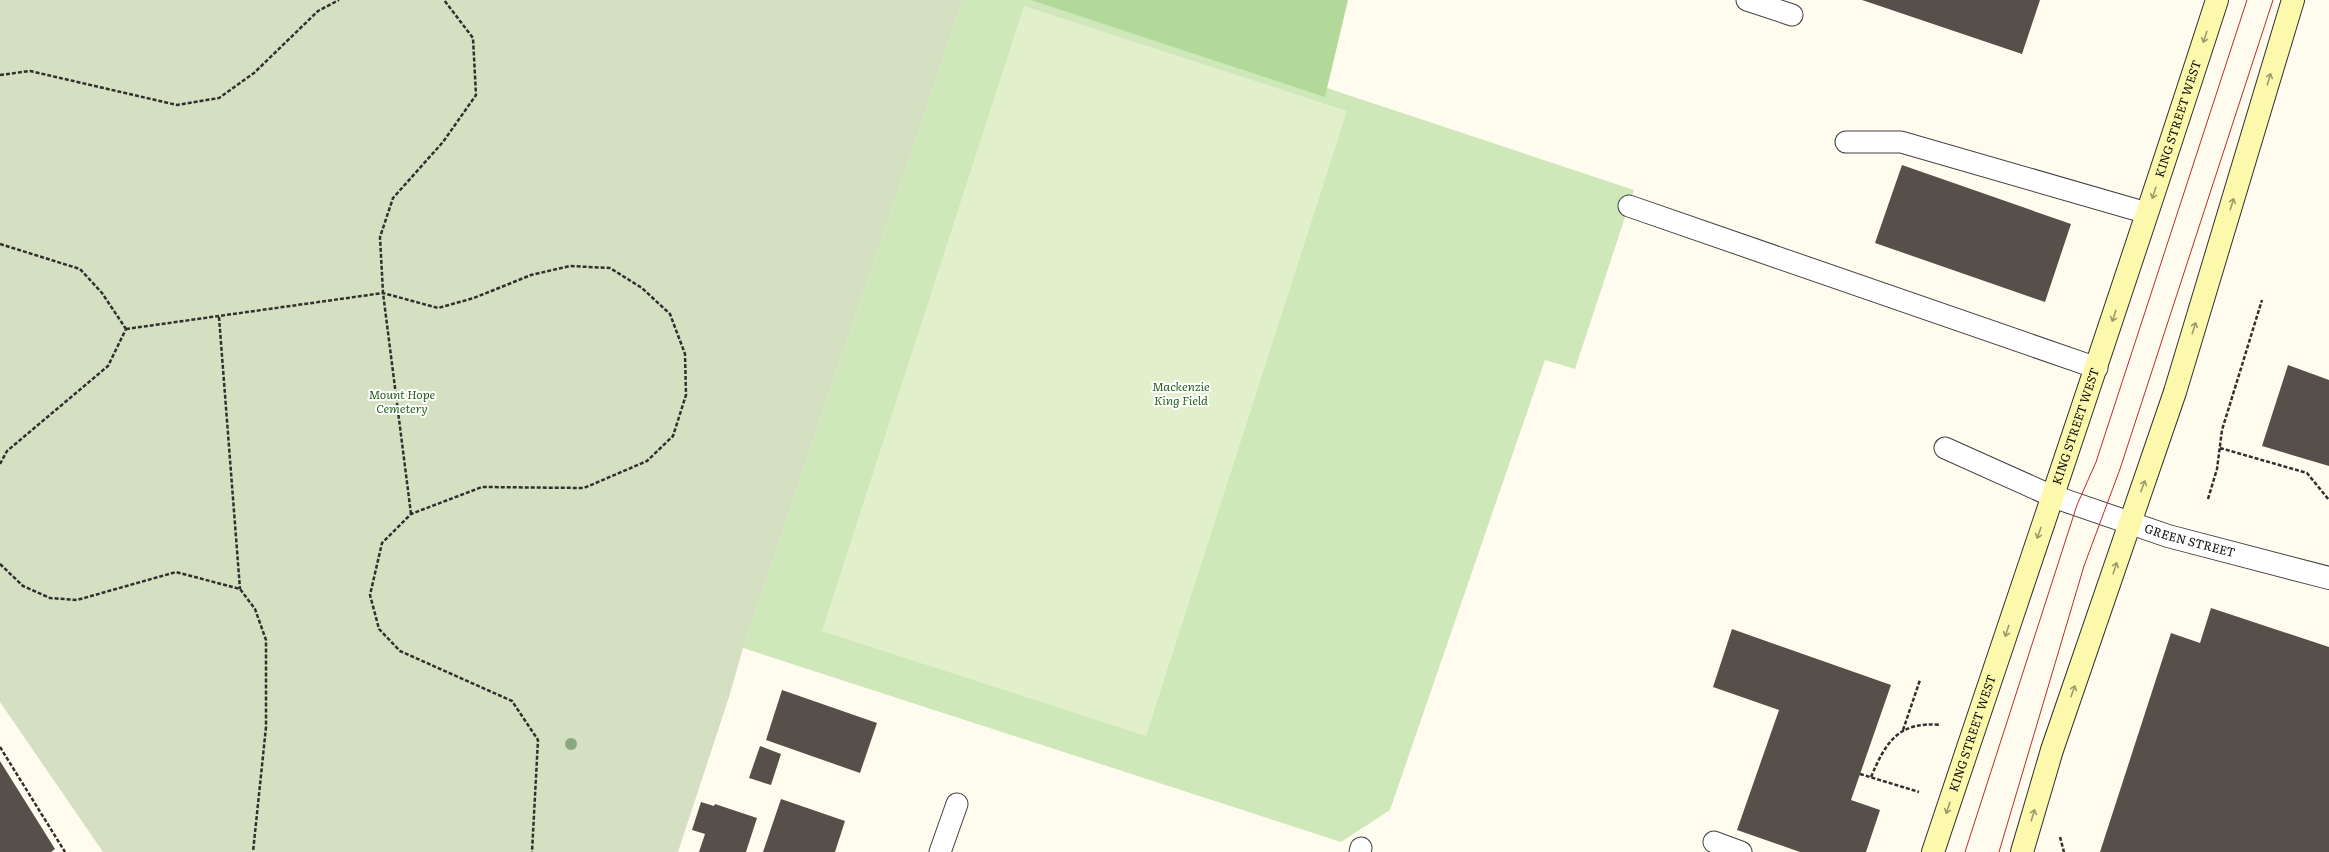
<svg xmlns="http://www.w3.org/2000/svg" width="2329" height="852" font-family="Literata,serif">
<rect width="100%" height="100%" fill="#fffcef"/>
<path fill="#cfe8b9" d="M963,0H1083L1336,91L1634,190L1575,369L1545,360L1390,810L1341,842L743,648Z"/>
<path fill="#b2d999" d="M1031,0H1348L1325,97Z"/>
<path fill="#d4e0c1" d="M0,0H963L743,648L729,697L678,852H103L0,702Z"/>
<path fill="#e1f0cb" d="M1024,6L1347,111L1146,736L822,631Z"/>
<path fill="#56504a" d="M1862,0H2040L2022,54Z
M1902,165L2071,224L2045,302L1875,243Z
M2288,365L2329,380V466L2262,446Z
M2211,608L2329,647V852H2100L2171,633L2200,643Z
M1732,629L1891,685L1851,800L1880,810L1866,852H1800L1737,830L1779,710L1713,687Z
M782,690L877,723L860,773L766,740Z
M760,746L781,754L771,785L749,778Z
M0,761L55,849L51,852H0Z
M781,799L845,821L835,852H763Z
M701,802L714,806L715,804L757,818L746,852H699L705,834L692,830Z"/>
<g fill="none" stroke-linecap="round" stroke-linejoin="round">
<defs>
<path id="lane" d="M1747,0L1792,15
M1846,142H1901L2147,213
M1629,206L2097,368
M1945,448L2052,496
M1714,842L1741,852
M940,852L957,804
M1360,852L1361,848"/>
<g id="street">
<path id="s1" d="M2052,496L2168,536L2329,578"/>
</g>
<g id="secondary">
<path id="s2" d="M1933,852C2028,568 2125,285 2217,0"/>
<path d="M2022,852L2052,750L2175,392L2293,0"/>
</g>
</defs>
<use href="#lane" stroke="#414141" stroke-width="23"/>
<use href="#street" stroke="#414141" stroke-width="24"/>
<use href="#secondary" stroke="#303030" stroke-width="24"/>
<path stroke="#303030" stroke-width="2.5" stroke-dasharray="4 2" stroke-linecap="butt" d="M0,75L30,71L177,105L219,98L254,73L318,11L339,0
M0,244L80,269L102,293L126,329
M219,317L240,589
M126,329L383,293L438,308L474,298L531,275L570,266L610,268L642,288L670,314L685,354L686,395L673,436L647,461L584,488L482,487L411,514L382,543L370,595L379,629L400,651L512,701L538,740L532,852
M2220,448L2307,473L2329,500
M0,464L7,451L108,366L126,329
M2208,499L2217,469L2222,430L2262,300
M411,514L383,293L380,237L393,198L443,142L476,95L473,38L444,0
M0,564L23,586L50,598L77,600L176,572L240,589L255,609L266,640V727L253,852
M1903,730L1920,680
M0,747L65,852
M1860,774L1919,792
M1871,777C1886,742 1898,721 1941,725
M2060,837L2064,852"/>
<use href="#lane" stroke="#fff" stroke-width="21"/>
<use href="#street" stroke="#fff" stroke-width="22"/>
<use href="#secondary" stroke="#fdf9ac" stroke-width="22"/>
<path stroke="#bb2b29" stroke-width="1" d="M1965,852L2077,505L2096,462L2247,0
M1999,852L2084,566L2120,469L2273,0"/>
</g>
<circle fill="#8aa87d" cx="571" cy="744" r="6"/>
<defs><path id="oneway-shaft" d="M-6 0H5M1.5-3L5.5 0L1.5 3" fill="none" stroke-width="1.6" stroke-linecap="round" stroke-linejoin="round"/></defs>
<g stroke="#9d9b6d">
<use href="#oneway-shaft" transform="translate(2205 37) rotate(108)"/>
<use href="#oneway-shaft" transform="translate(2269 79) rotate(-73)"/>
<use href="#oneway-shaft" transform="translate(2154 193) rotate(108)"/>
<use href="#oneway-shaft" transform="translate(2232 204) rotate(-73)"/>
<use href="#oneway-shaft" transform="translate(2114 316) rotate(108)"/>
<use href="#oneway-shaft" transform="translate(2194 328) rotate(-73)"/>
<use href="#oneway-shaft" transform="translate(2143 486) rotate(-70)"/>
<use href="#oneway-shaft" transform="translate(2039 533) rotate(109)"/>
<use href="#oneway-shaft" transform="translate(2115 568) rotate(-72)"/>
<use href="#oneway-shaft" transform="translate(2007 631) rotate(108)"/>
<use href="#oneway-shaft" transform="translate(2073 691) rotate(-71)"/>
<use href="#oneway-shaft" transform="translate(1948 808) rotate(108)"/>
<use href="#oneway-shaft" transform="translate(2033 815) rotate(-73)"/>
</g>
<g text-anchor="middle" stroke-width="4" stroke-linejoin="round" paint-order="stroke">
<g font-size="12" fill="#0e0e0e" stroke="#fff">
<text dy="4" stroke="none"><textPath href="#s2" startOffset="773">KING STREET WEST</textPath></text>
<text dy="4" stroke="none"><textPath href="#s2" startOffset="449">KING STREET WEST</textPath></text>
<text dy="4" stroke="none"><textPath href="#s1" startOffset="145">GREEN STREET</textPath></text>
<text dy="4" stroke="none"><textPath href="#s2" startOffset="125">KING STREET WEST</textPath></text>
</g>
<g font-size="12" font-style="italic" fill="#2a641f" stroke="#fff">
<text x="1181" y="391">Mackenzie<tspan x="1181" dy="14">King Field</tspan></text>
<text x="402" y="399">Mount Hope<tspan x="402" dy="14">Cemetery</tspan></text>
</g>
</g>
</svg>
